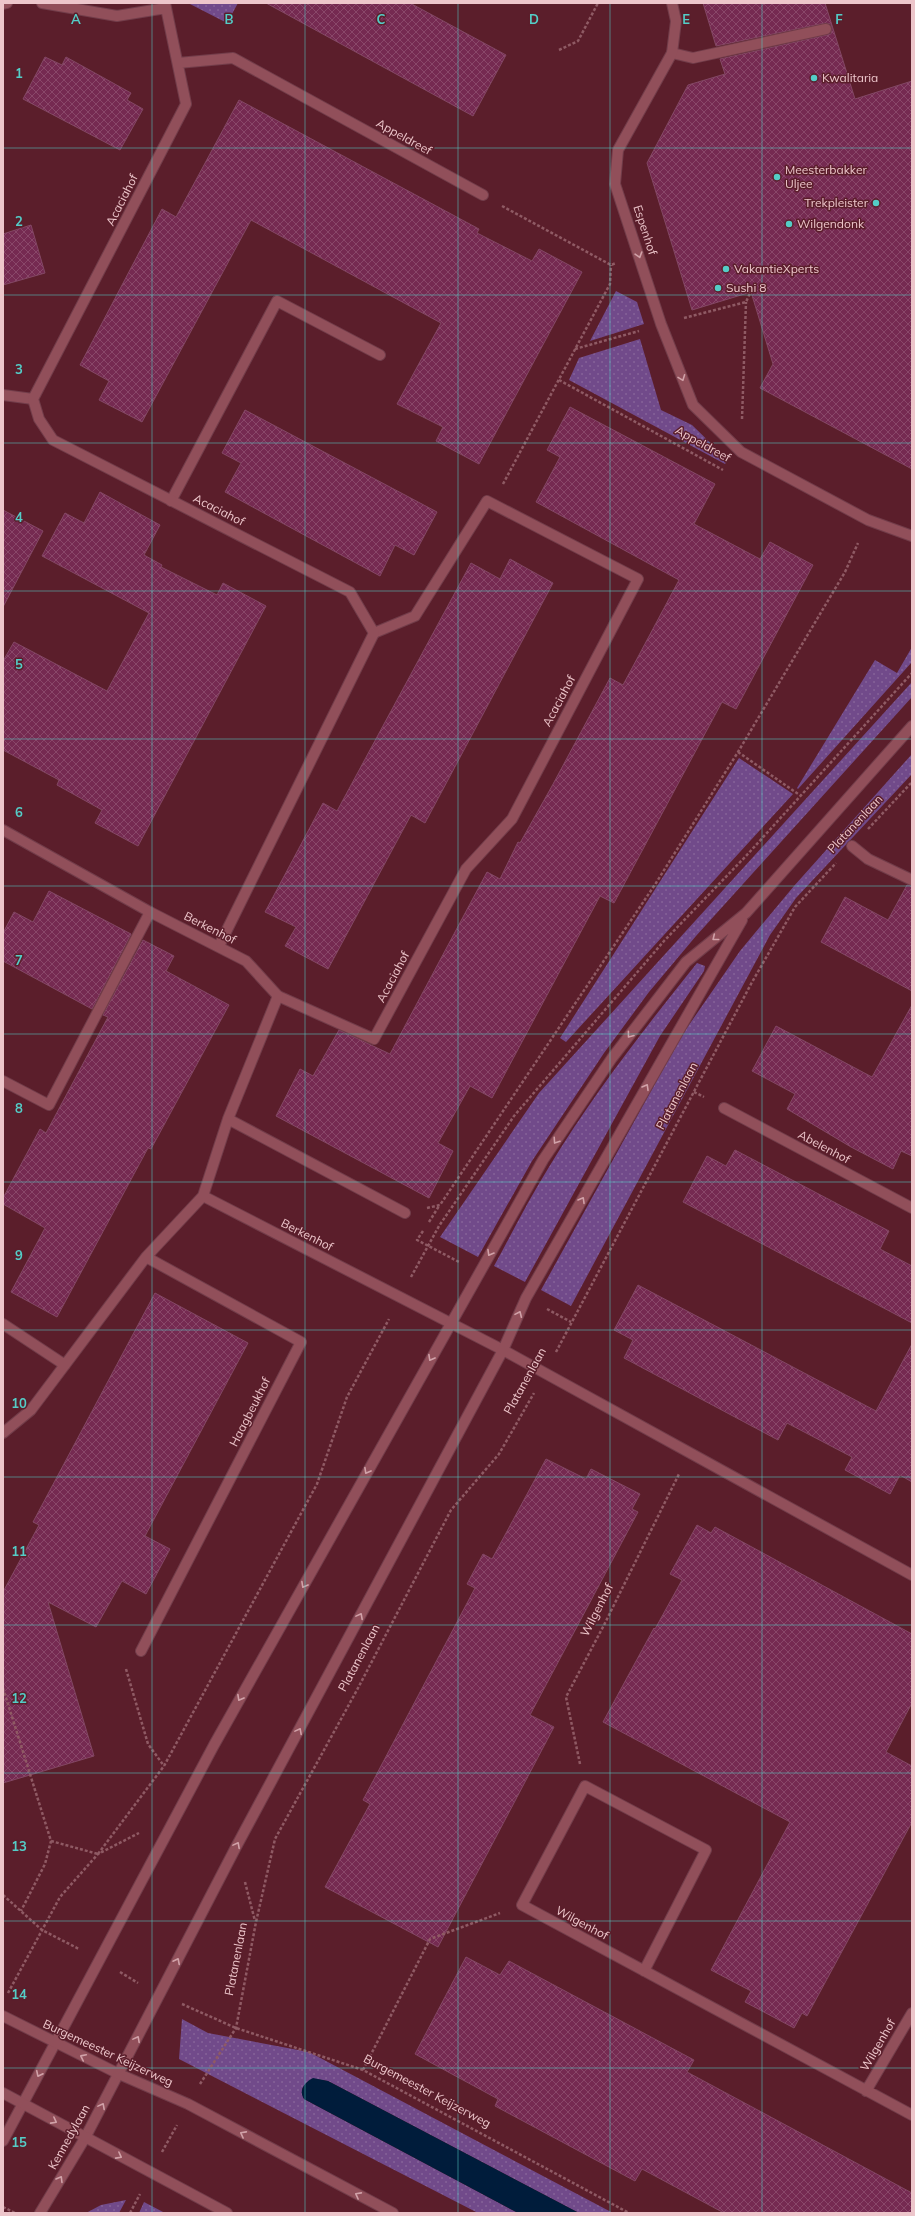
<svg xmlns="http://www.w3.org/2000/svg" width="915" height="2216" font-family="Mulish,sans-serif">
<defs>
<pattern id="grass-dots" width="8" height="8" patternUnits="userSpaceOnUse"><rect width="8" height="8" fill="#714a8a"/><path d="M2 2h.1M6 6h.1" fill="none" stroke="#866399" stroke-width="1.8" stroke-linecap="round"/></pattern>
<pattern id="building-cross-hatch" width="8" height="8" patternUnits="userSpaceOnUse"><rect width="8" height="8" fill="#752a51"/><path d="M0 0l8 8M0 8l8-8" fill="none" stroke="#894769"/></pattern>
</defs>
<rect width="100%" height="100%" fill="#5b1e2b"/>
<path fill="url(#grass-dots)" d="M188,3H238L227,23Z
M616,291L637,302L644,324L590,341Z
M640,339L661,410L692,425L728,460L725,464L569,380L579,358Z
M912,647V662L798,789L797,788L875,660L897,673Z
M912,682V697L696,936L649,992L604,1053L532,1161L478,1257L440,1237L539,1093Z
M912,754V774L796,898L770,935L571,1306L541,1290L682,1035L740,951L794,886Z
M739,758L793,794L566,1042L560,1038Z
M697,963L705,966L704,971L660,1036L525,1282L494,1266C512,1233 529,1199 549,1167C592,1096 644,1029 697,963Z
M182,2019L208,2033L309,2052L613,2213H579L328,2081C316,2079 310,2077 302,2089L304,2099L518,2213H478L179,2059Z
M126,2200L119,2213H86L101,2205Z
M144,2202L165,2213H139Z"/>
<path fill="#001c3b" d="M313,2078L328,2081L579,2213H518L304,2099C298,2090 305,2082 313,2078Z"/>
<path fill="url(#building-cross-hatch)" stroke="#834764" d="M266,3H410L506,55L473,116Z
M703,3H825L855,99L912,81V469L760,388L773,364L751,292L692,310L647,163L688,85L725,74L720,59L827,35L831,34L832,28L831,24L825,23L716,46Z
M45,57L62,65L66,57L131,93L127,100L143,109L120,150L23,99Z
M239,100L479,229L477,233L532,261L539,249L582,272L479,464L436,441L443,427L397,404L441,323L251,220L142,422L99,400L109,381L80,365L162,209L176,217Z
M31,225L45,273L3,285V234Z
M570,407L715,484L694,524L760,559L770,542L813,565L736,709L722,702L614,903L600,896L492,1098L470,1086L438,1143L453,1151L429,1198L276,1116L300,1069L313,1076L339,1030L390,1054L487,872L500,879L518,842L520,843L552,786L610,678L623,685L679,580L536,502L560,457L547,450Z
M245,410L437,512L414,555L395,545L380,576L225,492L241,463L222,453Z
M100,492L160,525L144,555L162,565L161,567L217,595L223,583L266,606L138,846L95,823L102,810L57,785L59,780L3,750V661L14,642L107,691L149,613L42,556L65,513L84,523Z
M3,510L43,531L3,607Z
M510,559L553,583L425,823L411,815L328,969L285,946L296,927L265,912L323,803L337,811L471,563L500,579Z
M907,885L912,886V991L821,942L845,897L888,920Z
M49,891L131,934L92,1009L3,961V933L14,912L33,922Z
M143,940L174,956L166,971L229,1005L151,1149L148,1148L57,1317L11,1292L45,1228L3,1204V1198L40,1129L46,1133L108,1017L103,1015Z
M912,1005V1156L901,1151L893,1169L851,1147L787,1109L795,1094L752,1071L776,1026L872,1077Z
M735,1150L889,1231L880,1249L912,1266V1323L683,1202L707,1156L726,1166Z
M638,1285L876,1411L912,1344V1482L900,1475L890,1494L845,1470L852,1457L787,1423L778,1440L624,1358L633,1340L614,1330Z
M155,1293L248,1343L145,1536L170,1549L146,1594L122,1581L96,1627L48,1602L94,1756L3,1783V1592L39,1525L33,1522Z
M546,1459L586,1479L591,1469L640,1494L632,1509L638,1512L530,1715L554,1727L438,1947L325,1887L370,1804L363,1800L475,1588L467,1584L483,1554L492,1559Z
M697,1525L711,1533L715,1527L912,1634V1703L886,1752L912,1766V1822L807,2016L802,2013L794,2028L745,2002L751,1991L711,1970L790,1822L603,1722L654,1628L655,1629L682,1580L670,1574Z
M466,1957L500,1975L509,1961L694,2060L687,2072L912,2193V2213H724L642,2169L635,2181L495,2106L498,2099L415,2054Z"/>
<g fill="none" stroke-linecap="round" stroke-linejoin="round">
<defs>
<path id="service" d="M672,53L693,58L826,29
M3,395L33,399
M171,501L277,301L380,355
M278,996L374,1039L466,869L512,819L638,579L487,501L415,616L374,633
M3,1081L49,1105L150,912"/>
<path id="minor" d="M42,3L117,16L166,8
M165,3L186,104L33,399L39,419L53,440L350,592L374,633L219,946
M672,3L676,21L672,53L618,150L615,184L661,324L693,405L741,452L868,520L912,536
M3,4L7,3
M178,63L233,58L483,195
M3,830L150,912L246,961L278,996L228,1119L203,1196L503,1350L912,1575
M852,846L868,859L912,880
M724,1108L912,1208
M228,1119L405,1213
M3,1324L65,1365
M3,1433L31,1410L146,1257L203,1196
M141,1651L301,1342L146,1257
M644,1971L706,1850L585,1786L522,1905L912,2115
M866,2091L912,2013"/>
<path id="tertiary" d="M3,2141L214,1745L543,1160L612,1058L686,962L746,913L912,726
M40,2213L85,2138L236,1847L503,1350L526,1298L742,920"/>
<path id="secondary" d="M3,2016L119,2074L188,2104L393,2213
M3,2093L227,2213"/>
</defs>
<use href="#service" stroke="#723d4a" stroke-width="12"/>
<use href="#minor" stroke="#723d4a" stroke-width="12"/>
<use href="#tertiary" stroke="#723d4a" stroke-width="12"/>
<use href="#secondary" stroke="#723d4a" stroke-width="12"/>
<path stroke="#8f5a64" stroke-width="2.5" stroke-dasharray="3 2" stroke-linecap="butt" d="M559,50L578,41L598,3
M502,206L611,265L616,263
M684,318L746,302L751,291
M575,349L639,331
M559,380L723,470
M742,419L746,302
M503,484L610,284L611,265
M738,752L801,796
M868,829L912,782
M694,1092L704,1097
M427,1208L440,1205L656,883L738,752L845,572L858,543
M429,1222L439,1206
M423,1231L417,1240L459,1262
M411,1277L439,1226L514,1116L664,941L746,856L912,673
M547,1309L571,1322
M556,1352L751,984L795,907L836,863
M126,1669L148,1744L164,1766
M3,1688L51,1841L45,1864L21,1911
M580,1764L566,1697L604,1625L679,1474
M51,1841L98,1854
M98,1854L164,1766L317,1484L347,1397L389,1319
M245,1882L255,1921
M3,1895L42,1930L79,1949
M120,1972L138,1983
M8,1993L60,1897L98,1854L139,1833
M182,2004L236,2028L363,2070L629,2213
M363,2070L430,1939L500,1913
M200,2084L236,2028L256,1922L275,1839L357,1690L451,1510L499,1454L534,1393
M162,2152L177,2125
M3,2207L15,2213
M130,2213L140,2194"/>
<use href="#service" stroke="#914f5a" stroke-width="10"/>
<use href="#minor" stroke="#914f5a" stroke-width="10"/>
<use href="#tertiary" stroke="#914f5a" stroke-width="10"/>
<use href="#secondary" stroke="#914f5a" stroke-width="10"/>
</g>
<defs><path id="oneway-chevron" d="M-2-3.5L2.5 0L-2 3.5" fill="none" stroke-width="1.6" stroke-linecap="round" stroke-linejoin="round"/></defs>
<g stroke="#d1a2a9">
<use href="#oneway-chevron" transform="translate(639 255) rotate(73)"/>
<use href="#oneway-chevron" transform="translate(682 378) rotate(69)"/>
<use href="#oneway-chevron" transform="translate(715 938) rotate(141)"/>
<use href="#oneway-chevron" transform="translate(630 1035) rotate(127)"/>
<use href="#oneway-chevron" transform="translate(646 1087) rotate(-60)"/>
<use href="#oneway-chevron" transform="translate(556 1141) rotate(124)"/>
<use href="#oneway-chevron" transform="translate(582 1200) rotate(-60)"/>
<use href="#oneway-chevron" transform="translate(490 1253) rotate(120)"/>
<use href="#oneway-chevron" transform="translate(519 1314) rotate(-66)"/>
<use href="#oneway-chevron" transform="translate(431 1358) rotate(119)"/>
<use href="#oneway-chevron" transform="translate(367 1471) rotate(119)"/>
<use href="#oneway-chevron" transform="translate(304 1585) rotate(119)"/>
<use href="#oneway-chevron" transform="translate(360 1616) rotate(-62)"/>
<use href="#oneway-chevron" transform="translate(240 1698) rotate(119)"/>
<use href="#oneway-chevron" transform="translate(299 1731) rotate(-62)"/>
<use href="#oneway-chevron" transform="translate(237 1845) rotate(-62)"/>
<use href="#oneway-chevron" transform="translate(177 1961) rotate(-63)"/>
<use href="#oneway-chevron" transform="translate(137 2039) rotate(-62)"/>
<use href="#oneway-chevron" transform="translate(83 2057) rotate(-154)"/>
<use href="#oneway-chevron" transform="translate(39 2074) rotate(116)"/>
<use href="#oneway-chevron" transform="translate(102 2106) rotate(-62)"/>
<use href="#oneway-chevron" transform="translate(54 2121) rotate(28)"/>
<use href="#oneway-chevron" transform="translate(243 2134) rotate(-152)"/>
<use href="#oneway-chevron" transform="translate(119 2156) rotate(28)"/>
<use href="#oneway-chevron" transform="translate(60 2179) rotate(-59)"/>
<use href="#oneway-chevron" transform="translate(358 2195) rotate(-152)"/>
</g>
<path fill="none" stroke="#54cdc7" stroke-width="1" stroke-opacity="0.55" d="M152,3V2213M305,3V2213M458,3V2213M610,3V2213M762,3V2213M3,148H912M3,295H912M3,443H912M3,591H912M3,739H912M3,886H912M3,1034H912M3,1182H912M3,1330H912M3,1477H912M3,1625H912M3,1773H912M3,1921H912M3,2068H912"/>
<g fill="#54cdc7" stroke="#5b1e2b" stroke-width="1.5">
<circle cx="814" cy="78" r="4"/>
<circle cx="777" cy="177" r="4"/>
<circle cx="876" cy="203" r="4"/>
<circle cx="789" cy="224" r="4"/>
<circle cx="726" cy="269" r="4"/>
<circle cx="718" cy="288" r="4"/>
</g>
<g text-anchor="middle" stroke-width="3" stroke-linejoin="round" paint-order="stroke">
<g font-size="12" fill="#edc6cb" stroke="#5b1e2b" text-anchor="start">
<text x="822" y="82">Kwalitaria</text>
<text x="785" y="174">Meesterbakker<tspan x="785" dy="14">Uljee</tspan></text>
<text x="868" y="207" text-anchor="end">Trekpleister</text>
<text x="797" y="228">Wilgendonk</text>
<text x="734" y="273">VakantieXperts</text>
<text x="726" y="292">Sushi 8</text>
</g>
<g font-size="12" fill="#edc6cb" stroke="#5b1e2b">
<text transform="translate(404 137) rotate(29)" y="4">Appeldreef</text>
<text transform="translate(122 200) rotate(-63)" y="4">Acaciahof</text>
<text transform="translate(645 230) rotate(72)" y="4">Espenhof</text>
<text transform="translate(703 444) rotate(29)" y="4">Appeldreef</text>
<text transform="translate(219 510) rotate(27)" y="4">Acaciahof</text>
<text transform="translate(559 701) rotate(-62)" y="4">Acaciahof</text>
<text transform="translate(855 824) rotate(-47)" y="4">Platanenlaan</text>
<text transform="translate(210 928) rotate(27)" y="4">Berkenhof</text>
<text transform="translate(393 977) rotate(-62)" y="4">Acaciahof</text>
<text transform="translate(677 1096) rotate(-62)" y="4">Platanenlaan</text>
<text transform="translate(824 1147) rotate(28)" y="4">Abelenhof</text>
<text transform="translate(307 1235) rotate(27)" y="4">Berkenhof</text>
<text transform="translate(525 1381) rotate(-61)" y="4">Platanenlaan</text>
<text transform="translate(250 1412) rotate(-63)" y="4">Haagbeukhof</text>
<text transform="translate(597 1610) rotate(-63)" y="4">Wilgenhof</text>
<text transform="translate(359 1658) rotate(-62)" y="4">Platanenlaan</text>
<text transform="translate(582 1923) rotate(28)" y="4">Wilgenhof</text>
<text transform="translate(236 1959) rotate(-79)" y="4">Platanenlaan</text>
<text transform="translate(878 2045) rotate(-60)" y="4">Wilgenhof</text>
<text transform="translate(108 2053) rotate(25)" y="4">Burgemeester Keijzerweg</text>
<text transform="translate(427 2091) rotate(28)" y="4">Burgemeester Keijzerweg</text>
<text transform="translate(69 2137) rotate(-61)" y="4">Kennedylaan</text>
</g>
</g>
<g font-size="13" text-anchor="middle" font-weight="bold" fill="#54cdc7" stroke="#5b1e2b" stroke-width="3" stroke-linejoin="round" paint-order="stroke">
<text x="76" y="24">A</text>
<text x="229" y="24">B</text>
<text x="381" y="24">C</text>
<text x="534" y="24">D</text>
<text x="686" y="24">E</text>
<text x="839" y="24">F</text>
<text x="19" y="78">1</text>
<text x="19" y="226">2</text>
<text x="19" y="374">3</text>
<text x="19" y="522">4</text>
<text x="19" y="669">5</text>
<text x="19" y="817">6</text>
<text x="19" y="965">7</text>
<text x="19" y="1113">8</text>
<text x="19" y="1260">9</text>
<text x="19" y="1408">10</text>
<text x="19" y="1556">11</text>
<text x="19" y="1703">12</text>
<text x="19" y="1851">13</text>
<text x="19" y="1999">14</text>
<text x="19" y="2147">15</text>
</g>
<rect width="915" height="2216" fill="none" stroke="#edc6cb" stroke-width="8"/>
</svg>
